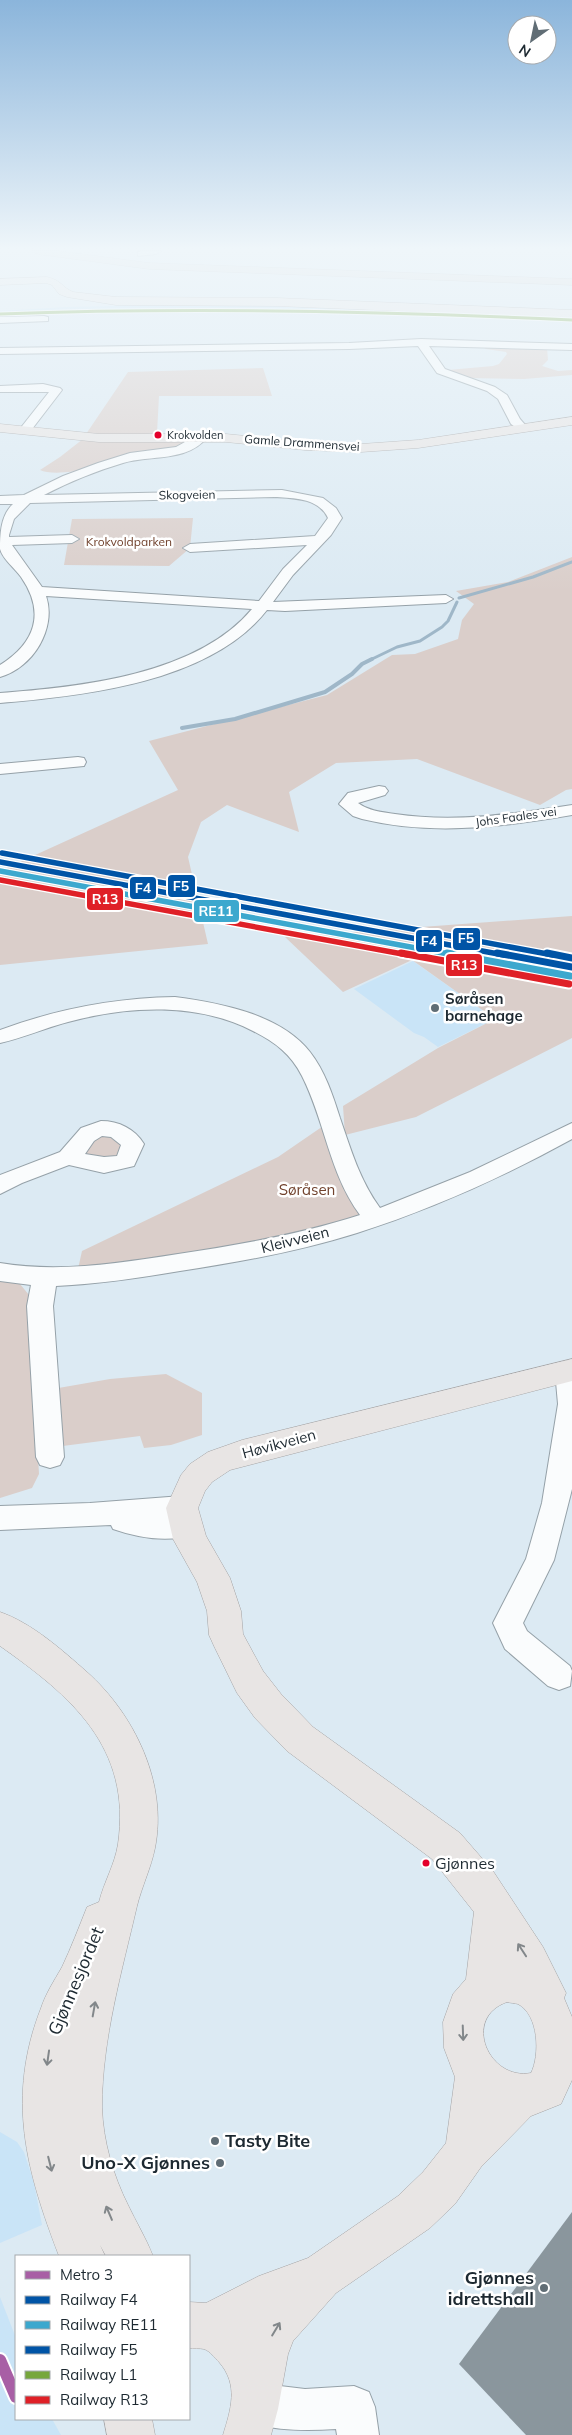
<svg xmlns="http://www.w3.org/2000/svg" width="572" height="2435" font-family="Mulish,sans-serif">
<rect width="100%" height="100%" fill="#dceaf3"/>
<path fill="#c9e4f7" d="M252,303L572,315V322L412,314L213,309L115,310L0,318V311L66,307Z
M413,961L495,1019L438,1047L424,1037L414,1033L354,989Z
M0,2132L17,2142L24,2152L34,2183L42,2225L0,2243Z
M0,2297L16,2338V2419H52L61,2435H0Z"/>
<path fill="#daceca" d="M482,346L547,347L548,360L542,366L558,371L572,370V375L524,379L466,378L448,370L493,366L499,364L507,354L506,352L486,349Z
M263,368L272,396H159L157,433L126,436L84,437L128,372Z
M201,437C176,450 64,482 40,470L60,457L83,439L125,442Z
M193,518L190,548L169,566L64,565L72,519Z
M572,557V789L566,790L540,805L417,759L336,763L289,792L299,832L227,805L201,822L188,857L208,944L0,965V871L178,790L149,741L327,695L392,655L415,654L458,639L462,620L474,604L456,591L508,582Z
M572,916V1038L416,1117L345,1135L343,1106L438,1048L495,1019L412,960L343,992L285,937Z
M329,1122L369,1218L248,1250L78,1269L82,1251L278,1157Z
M107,1135L117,1138L122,1143L119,1156L111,1160L90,1158L85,1152L98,1136Z
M0,1278L20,1284L29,1295L39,1474L32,1488L0,1498Z
M166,1374L202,1393V1435L171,1445L144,1448L140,1436L55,1447L47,1390L110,1379Z"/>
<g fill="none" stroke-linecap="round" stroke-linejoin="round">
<path stroke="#9fb7c8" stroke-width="3" d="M459,598L533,577L572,562
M370,660L397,647L420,641L442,627L448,621L457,602"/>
<path stroke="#9fb7c8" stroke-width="4" d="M182,728L235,719L325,692L352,674L362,664L372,659"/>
</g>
<path fill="#8a969d" d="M572,2212V2435H526L459,2364Z"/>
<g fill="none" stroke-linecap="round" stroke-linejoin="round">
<defs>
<path id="minor" d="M143,251H161L156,254L138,256V252Z
M44,316L48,317V321L0,323V317Z
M421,339L572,344V350L429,346L445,369L495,387L507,395L520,419L527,427L521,431L511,424L498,399L487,391L437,373L418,346L349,349L0,354V348L349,343Z
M43,384L60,388L62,390L29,433H21L19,430L49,392H0V386Z
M201,433L207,437C189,462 150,455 123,463C96,471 69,482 44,495L282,490L323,498L336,508L342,518L331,535L293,575L273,602L446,595L453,599L446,603L285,611L267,610C211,682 85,696 0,703V693C80,687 197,675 252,609L46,596C57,628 33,668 0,677V665C35,643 46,613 21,577C15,568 3,560 0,549C0,533 1,515 13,504H0V496L24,495L63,476L98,463L130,453L176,447ZM274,497C293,498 319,498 328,518L315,536L190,544L183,548L190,552L307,545L283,569L259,601L42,587L12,545L72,543L79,539L72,535L9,537V535L14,519L30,503Z
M78,757L84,758L86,762L84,766L0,774V764Z
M379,786L385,787L388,791L385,795L358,803C369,811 381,812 395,814C455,823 513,814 572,805V815C502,827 432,836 362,819L353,816L339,804L348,793Z
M175,997C220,1003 280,1014 310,1052C325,1071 333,1096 340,1118C351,1150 360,1181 380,1208L470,1172L572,1123V1139C503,1177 432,1209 357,1233C300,1251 240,1262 180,1271C139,1278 98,1284 56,1286L53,1306L64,1457L60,1465L50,1468L40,1465L36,1457L27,1306L31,1285L0,1281V1263C60,1273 119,1263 178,1254C239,1245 301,1234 360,1215C329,1173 325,1121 302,1076C291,1054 275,1042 253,1031C197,1002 128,1006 68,1022C45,1028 23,1038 0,1043V1030C57,1009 114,998 175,997Z
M101,1121C119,1121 135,1129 144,1144L134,1166L104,1173L69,1165L22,1183L0,1194V1175L60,1152L81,1128ZM102,1136L111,1137L121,1145L117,1156L104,1157L85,1154L94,1141Z
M568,1361L572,1362V1489L554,1560L523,1623L527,1631L570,1666L572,1671L570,1686L559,1690L548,1686L505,1649L493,1623L526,1559L542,1503L558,1404L555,1371L559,1364Z
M182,1496L192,1500L196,1508L191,1516L195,1518L199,1526L195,1534C169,1543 139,1538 113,1529L111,1525L0,1530V1506L90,1503Z
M255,2383L305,2389L354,2386L369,2392L375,2407L379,2435H337L336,2429C304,2431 270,2431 240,2419L234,2404L240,2389Z"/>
<path id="major" d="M47,277C63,281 61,287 73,292L116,297L277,298L572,310V318L277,306L116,305L67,297L59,294L52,285L46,283L0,285V279Z
M572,417V425L418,448L361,452L305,450L226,442H99L0,432V424L99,434H226L305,442L361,444L418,440Z
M572,1359V1381L230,1470L212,1482L205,1491L198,1508L206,1536L230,1578L241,1611L243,1634L263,1671L281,1694L313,1727L460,1833L493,1871L543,1947L566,1993L564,1998L572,2017V2080L561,2104L531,2116L481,2167L455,2204L430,2228L336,2293L293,2341L288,2354L278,2409L271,2435H223C231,2409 239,2385 219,2362C215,2358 210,2351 204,2349C200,2348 193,2349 189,2348V2302L206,2303L259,2276L308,2258L398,2196L423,2172L446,2143L455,2077L444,2048L443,2022L453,1994L466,1979L474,1912L432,1859L287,1751L255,1718L237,1693L214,1646L209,1635L207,1611L197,1582L173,1539L166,1508L181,1475L190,1464L208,1452L242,1440ZM507,2002C510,2003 515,2003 518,2004C539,2015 540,2055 531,2073C489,2081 461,2018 507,2002Z
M0,1612C32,1623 62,1650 87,1672C134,1714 168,1783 155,1848C151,1868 142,1886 137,1906C122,1971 102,2039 102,2107C103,2141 113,2175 128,2205C136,2222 146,2238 153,2256H106L100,2245L105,2256H59C26,2170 6,2098 41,2008C46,1993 54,1981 62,1967C71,1948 79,1927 87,1907L99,1902C104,1882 115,1864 118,1844C132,1747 71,1696 0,1646Z
M104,2419H152L155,2435H107Z"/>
<path id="highway" d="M32,251H58L149,263L572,279V285L149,269L37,254Z"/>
</defs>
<use href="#minor" stroke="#95a1a8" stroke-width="2"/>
<use href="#major" stroke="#a4a3a4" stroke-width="1"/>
<use href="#highway" stroke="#a4a3a4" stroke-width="1"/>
<use href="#minor" fill="#fafcfd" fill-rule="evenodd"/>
<use href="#major" fill="#e8e5e4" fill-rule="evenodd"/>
<use href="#highway" fill="#dbd6d3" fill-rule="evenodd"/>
<defs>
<path id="rail-1-far1" d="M0,862L504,955"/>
<path id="rail-1" d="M497,953L572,967"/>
<path id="rail-2-far1" d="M0,871L454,955"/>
<path id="rail-2" d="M447,953L570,976"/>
<path id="rail-3-far1" d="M2,853L553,955"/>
<path id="rail-3" d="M547,953L572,958"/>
<path id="rail-4" d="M0,314C191,307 381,311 572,320"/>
<path id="rail-5-far1" d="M0,880L408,955"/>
<path id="rail-5" d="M401,953L569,984"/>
</defs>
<use href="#rail-1-far1" stroke="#fff" stroke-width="8"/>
<use href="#rail-1" stroke="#fff" stroke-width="11"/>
<use href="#rail-2-far1" stroke="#fff" stroke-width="8"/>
<use href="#rail-2" stroke="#fff" stroke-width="11"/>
<use href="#rail-3-far1" stroke="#fff" stroke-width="8"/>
<use href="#rail-3" stroke="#fff" stroke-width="11"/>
<use href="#rail-4" stroke="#fff" stroke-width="5"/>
<use href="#rail-5-far1" stroke="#fff" stroke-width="8"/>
<use href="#rail-5" stroke="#fff" stroke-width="11"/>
<use href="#rail-1-far1" stroke="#0054a6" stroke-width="5.5"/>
<use href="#rail-1" stroke="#0054a6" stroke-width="7"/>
<use href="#rail-2-far1" stroke="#3ca8ce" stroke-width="5.5"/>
<use href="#rail-2" stroke="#3ca8ce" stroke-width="7"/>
<use href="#rail-3-far1" stroke="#0054a6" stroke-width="5.5"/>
<use href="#rail-3" stroke="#0054a6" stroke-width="7"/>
<use href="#rail-4" stroke="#77a73c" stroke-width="3"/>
<use href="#rail-5-far1" stroke="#df2027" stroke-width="5.5"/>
<use href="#rail-5" stroke="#df2027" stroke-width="7"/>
<defs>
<path id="metro-1" d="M0,2360L16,2397"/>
</defs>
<use href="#metro-1" stroke="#fff" stroke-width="16"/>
<use href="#metro-1" stroke="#a85fa5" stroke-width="12"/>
</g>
<defs><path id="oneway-shaft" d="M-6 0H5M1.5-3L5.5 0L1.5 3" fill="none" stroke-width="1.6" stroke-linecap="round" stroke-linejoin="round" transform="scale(1.25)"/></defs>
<g stroke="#82878a">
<use href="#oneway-shaft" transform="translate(522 1950) rotate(-123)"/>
<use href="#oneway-shaft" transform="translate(94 2009) rotate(-80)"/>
<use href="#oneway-shaft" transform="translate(463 2033) rotate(88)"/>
<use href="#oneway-shaft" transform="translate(48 2058) rotate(98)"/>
<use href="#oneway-shaft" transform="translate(50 2164) rotate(76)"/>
<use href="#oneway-shaft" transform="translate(109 2213) rotate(-113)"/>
<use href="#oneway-shaft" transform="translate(276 2329) rotate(-59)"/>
</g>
<linearGradient id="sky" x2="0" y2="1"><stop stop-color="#8bb5db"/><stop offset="0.42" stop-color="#eff6fa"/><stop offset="1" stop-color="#eff6fa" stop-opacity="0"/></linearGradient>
<rect width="572" height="592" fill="url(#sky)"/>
<g fill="#e4002b" stroke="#fff" stroke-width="2">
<circle cx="158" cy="435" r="4.5"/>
<circle cx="426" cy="1863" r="4.5"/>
</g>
<g fill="#606d75" stroke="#fff" stroke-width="2">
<circle cx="435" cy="1008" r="5"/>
<circle cx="215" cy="2141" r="5"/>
<circle cx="220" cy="2163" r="5"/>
<circle cx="544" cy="2288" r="5"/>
</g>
<g text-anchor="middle" stroke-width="5" stroke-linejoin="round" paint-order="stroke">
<g font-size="11" fill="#1d2931" stroke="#fff" text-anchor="start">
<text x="167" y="439">Krokvolden</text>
</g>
<g font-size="12" fill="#1d2931" stroke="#fff">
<text transform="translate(302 443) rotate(4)" y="4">Gamle Drammensvei</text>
<text transform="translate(187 495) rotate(-1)" y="4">Skogveien</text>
<text transform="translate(516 817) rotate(-8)" y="4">Johs Faales vei</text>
</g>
<g font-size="12" fill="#71422d" stroke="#fff">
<text x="129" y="546">Krokvoldparken</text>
</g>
<g font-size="15" font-weight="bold" fill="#1d2931" stroke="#fff" text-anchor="start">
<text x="445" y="1004">Søråsen<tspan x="445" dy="17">barnehage</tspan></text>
</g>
<g font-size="15" fill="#71422d" stroke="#fff">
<text x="307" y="1195">Søråsen</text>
</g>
<g font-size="15" fill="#1d2931" stroke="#fff">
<text transform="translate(295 1240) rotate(-14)" y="5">Kleivveien</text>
<text transform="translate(279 1444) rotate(-15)" y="5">Høvikveien</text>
</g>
<g font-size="16" fill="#1d2931" stroke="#fff" text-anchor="start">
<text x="435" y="1869">Gjønnes</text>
</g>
<g font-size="18" fill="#1d2931" stroke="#fff">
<text transform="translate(76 1981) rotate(-67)" y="6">Gjønnesjordet</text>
</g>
<g font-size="18" font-weight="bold" fill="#1d2931" stroke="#fff" text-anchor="end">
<text x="225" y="2147" text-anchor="start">Tasty Bite</text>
<text x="210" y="2169">Uno-X Gjønnes</text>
<text x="534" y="2284">Gjønnes<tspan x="534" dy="21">idrettshall</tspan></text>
</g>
</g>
<g stroke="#fff" stroke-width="2">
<rect x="167" y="874" width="29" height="24" rx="5" fill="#0054a6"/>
<rect x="129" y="876" width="28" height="24" rx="5" fill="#0054a6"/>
<rect x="86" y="887" width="38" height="24" rx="5" fill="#df2027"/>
<rect x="193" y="899" width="47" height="24" rx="5" fill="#3ca8ce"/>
<rect x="452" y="927" width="29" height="24" rx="5" fill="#0054a6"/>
<rect x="415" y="929" width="28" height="24" rx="5" fill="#0054a6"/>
<rect x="445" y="953" width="38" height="24" rx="5" fill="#df2027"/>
</g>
<g font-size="14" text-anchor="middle" font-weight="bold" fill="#fff">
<text x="181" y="891">F5</text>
<text x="143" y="893">F4</text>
<text x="105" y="904">R13</text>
<text x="216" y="916">RE11</text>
<text x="466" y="943">F5</text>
<text x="429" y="946">F4</text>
<text x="464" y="970">R13</text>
</g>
<rect x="15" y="2255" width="175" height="165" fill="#ffffff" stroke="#a5a9ad"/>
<rect x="25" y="2271" width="25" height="8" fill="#a85fa5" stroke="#a5a9ad"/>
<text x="60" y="2280" font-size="15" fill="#1d2931">Metro 3</text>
<rect x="25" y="2296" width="25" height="8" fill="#0054a6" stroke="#a5a9ad"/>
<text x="60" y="2305" font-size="15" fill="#1d2931">Railway F4</text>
<rect x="25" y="2321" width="25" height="8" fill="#3ca8ce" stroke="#a5a9ad"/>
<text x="60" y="2330" font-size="15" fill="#1d2931">Railway RE11</text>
<rect x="25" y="2346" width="25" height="8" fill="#0054a6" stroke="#a5a9ad"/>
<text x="60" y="2355" font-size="15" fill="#1d2931">Railway F5</text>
<rect x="25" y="2371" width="25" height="8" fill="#77a73c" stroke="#a5a9ad"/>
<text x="60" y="2380" font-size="15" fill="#1d2931">Railway L1</text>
<rect x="25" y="2396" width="25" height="8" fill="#df2027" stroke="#a5a9ad"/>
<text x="60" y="2405" font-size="15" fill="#1d2931">Railway R13</text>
<g transform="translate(532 40) rotate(213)"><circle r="24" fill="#ffffff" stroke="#a5a9ad"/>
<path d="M0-4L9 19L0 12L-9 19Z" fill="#606d75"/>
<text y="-8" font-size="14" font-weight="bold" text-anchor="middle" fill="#1d2931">N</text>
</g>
</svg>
